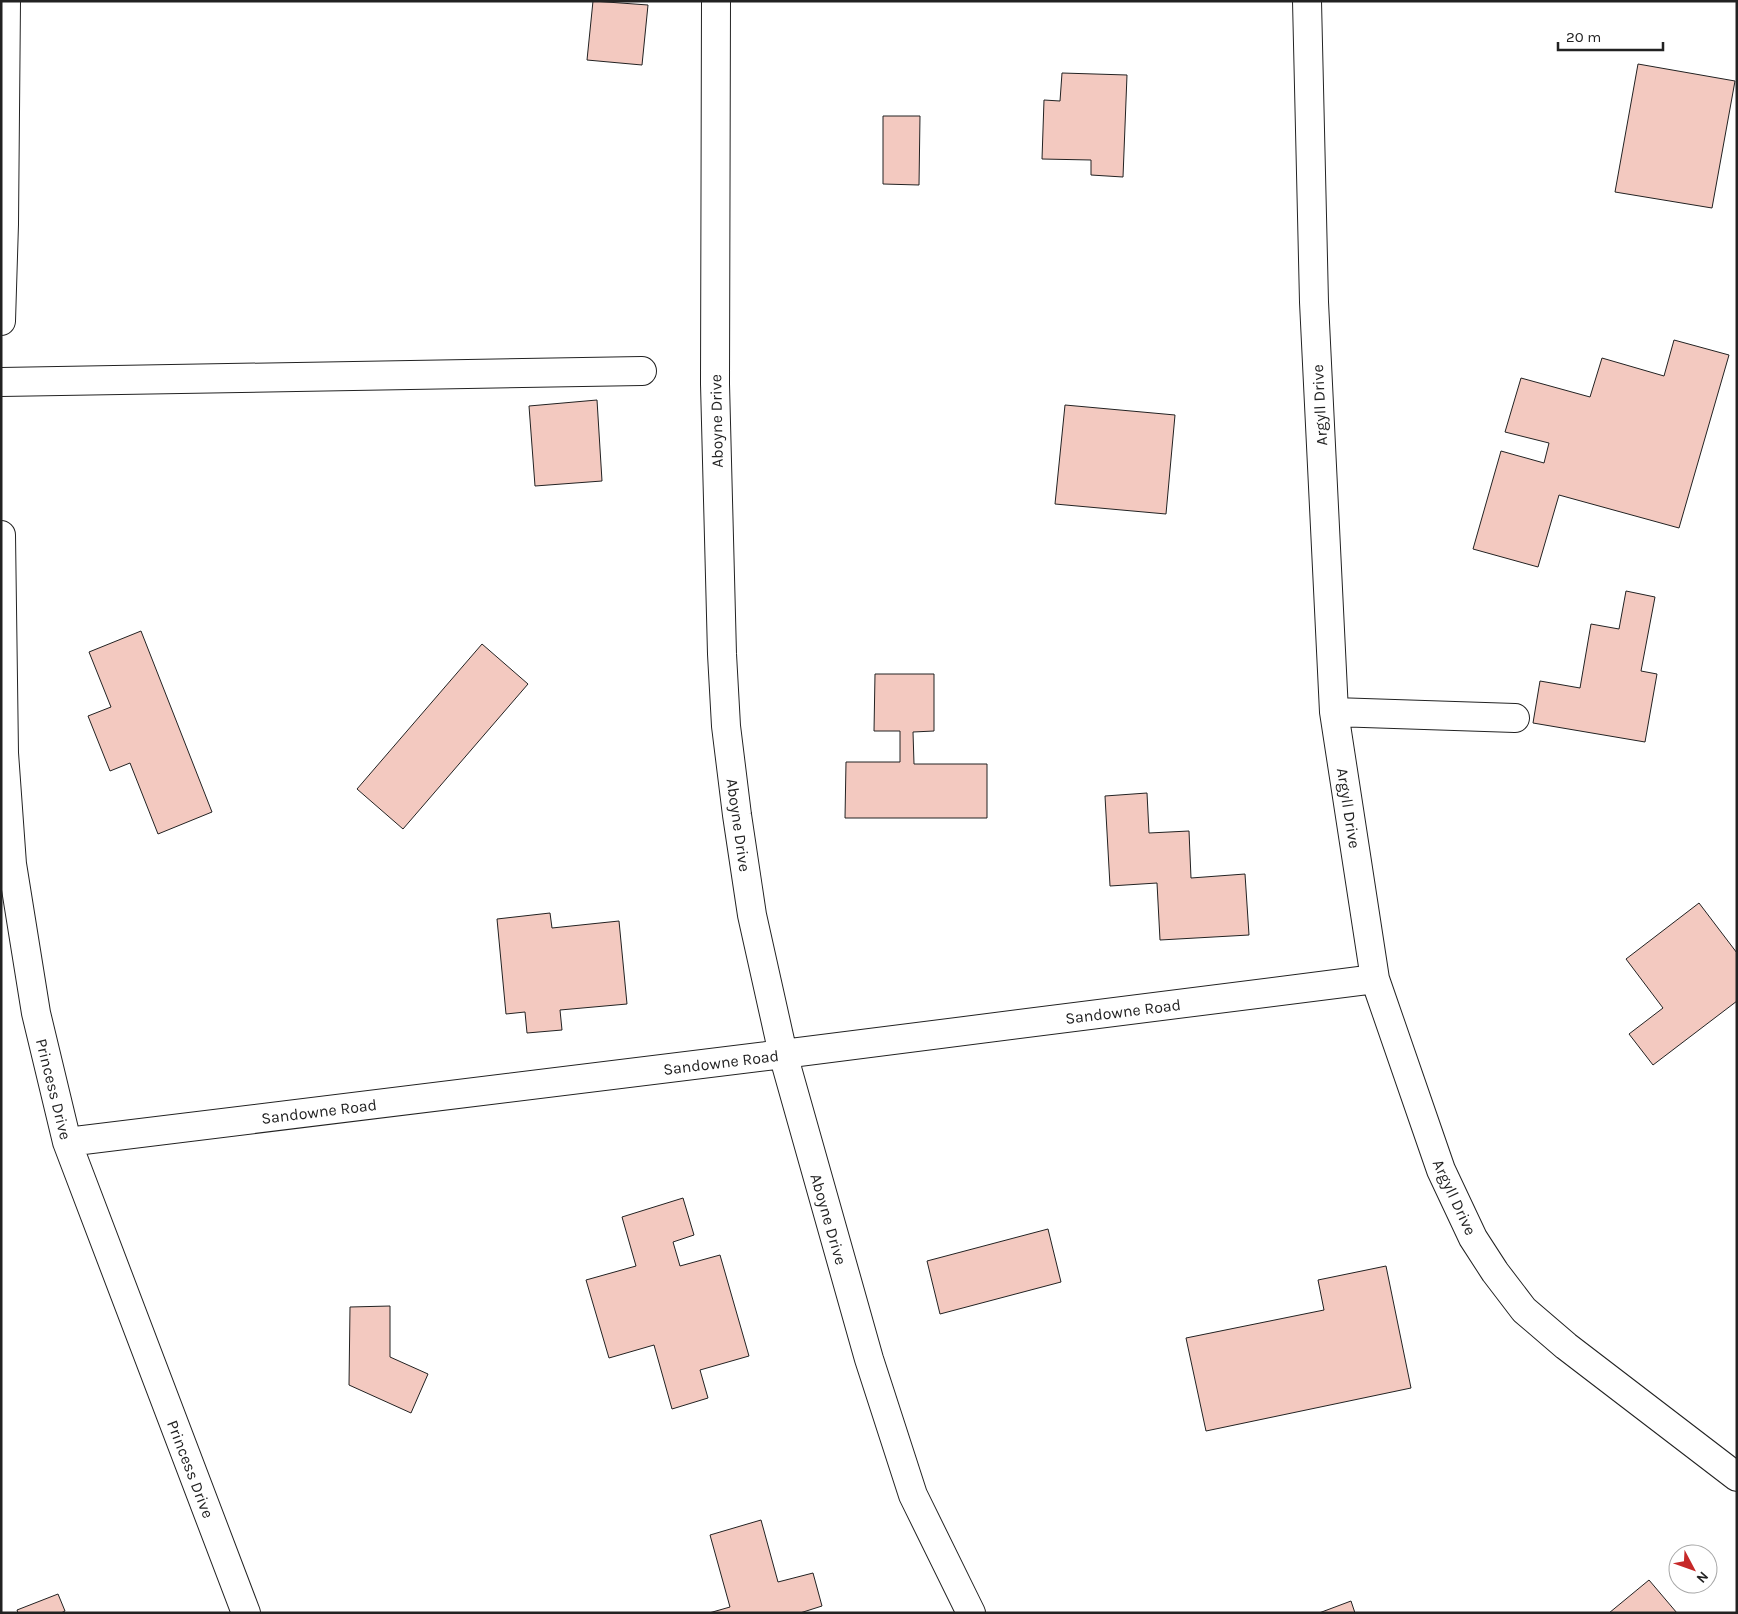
<svg xmlns="http://www.w3.org/2000/svg" width="1738" height="1614" font-family="Karla,sans-serif">
<rect width="100%" height="100%" fill="#fff"/>
<path fill="#f3c9c0" stroke="#222" d="M593,1L648,5L642,65L587,60Z
M1638,64L1735,81L1712,208L1615,192Z
M1062,73L1127,75L1123,177L1091,175V160L1042,159L1044,100L1060,101Z
M883,116H920L919,185L883,184Z
M1674,340L1729,355L1679,528L1559,495L1538,567L1473,549L1501,451L1544,463L1549,443L1505,432L1521,378L1590,397L1602,358L1664,376Z
M597,400L602,481L535,486L529,406Z
M1065,405L1175,415L1166,514L1055,504Z
M1626,591L1655,597L1641,671L1657,674L1645,742L1533,723L1540,681L1580,688L1591,624L1619,629Z
M141,631L212,812L158,834L130,763L110,771L88,716L111,707L89,652Z
M482,644L528,684L403,829L357,789Z
M875,674H934V731L913,732L914,764H987V818H845L846,762H900V731H874Z
M1147,793L1149,833L1189,831L1191,878L1245,874L1249,935L1160,940L1157,883L1110,886L1105,796Z
M1699,903L1737,953V1001L1653,1065L1629,1034L1663,1008L1626,959Z
M550,913L552,928L619,921L627,1004L560,1010L562,1030L527,1033L525,1012L506,1014L497,919Z
M683,1198L694,1235L673,1242L680,1266L720,1255L749,1356L700,1370L708,1398L672,1409L654,1345L609,1358L586,1280L636,1266L622,1217Z
M1048,1229L1061,1282L940,1314L927,1261Z
M1386,1266L1411,1388L1206,1431L1186,1338L1324,1310L1318,1280Z
M390,1306V1357L428,1374L411,1413L349,1385L350,1307Z
M761,1520L778,1582L813,1573L822,1606L800,1613H709L730,1607L710,1535Z
M1649,1580L1677,1613H1609Z
M58,1594L65,1611L61,1613H18L17,1610Z
M1351,1601L1355,1613H1319Z"/>
<g fill="none" stroke-linecap="round" stroke-linejoin="round">
<defs>
<path id="minor" d="M716,1L715,384L722,654L726,726L737,815L752,915L783,1054L869,1359L913,1495L971,1613
M1307,1L1314,302L1334,712L1375,979L1441,1170L1473,1238L1495,1272L1524,1310L1566,1346L1737,1477
M1,321L4,224L6,1
M1,382L642,371
M1,535L4,753L12,864L36,1013L67,1142L246,1613
M1334,712L1515,718
M67,1142L783,1054L1375,979"/>
</defs>
<use href="#minor" stroke="#222" stroke-width="30"/>
<use href="#minor" stroke="#fff" stroke-width="28"/>
</g>
<g text-anchor="middle" stroke-width="4" stroke-linejoin="round" paint-order="stroke">
<g font-size="16" fill="#222" stroke="#fff">
<text transform="translate(1319 405) rotate(-93)" y="6">Argyll Drive</text>
<text transform="translate(716 421) rotate(-91)" y="6">Aboyne Drive</text>
<text transform="translate(1349 808) rotate(81)" y="6">Argyll Drive</text>
<text transform="translate(739 825) rotate(82)" y="6">Aboyne Drive</text>
<text transform="translate(1123 1011) rotate(-7)" y="6">Sandowne Road</text>
<text transform="translate(721 1062) rotate(-7)" y="6">Sandowne Road</text>
<text transform="translate(54 1089) rotate(76)" y="6">Princess Drive</text>
<text transform="translate(319 1111) rotate(-7)" y="6">Sandowne Road</text>
<text transform="translate(1455 1197) rotate(65)" y="6">Argyll Drive</text>
<text transform="translate(829 1219) rotate(74)" y="6">Aboyne Drive</text>
<text transform="translate(191 1469) rotate(69)" y="6">Princess Drive</text>
</g>
</g>
<rect width="1738" height="1614" fill="none" stroke="#222222" stroke-width="5"/>
<g transform="translate(1693 1569) rotate(131)"><circle r="24" fill="#ffffff" stroke="#a7a7a7"/>
<path d="M0-4L9 19L0 12L-9 19Z" fill="#c62828"/>
<text y="-8" font-size="14" font-weight="bold" text-anchor="middle" fill="#222222">N</text>
</g>
<path d="M1558 42v8h105v-8" fill="none" stroke="#222222" stroke-width="2.5"/>
<text x="1566" y="42" font-size="15" fill="#222222" stroke="#ffffff" stroke-width="4" paint-order="stroke">20 m</text>
</svg>
